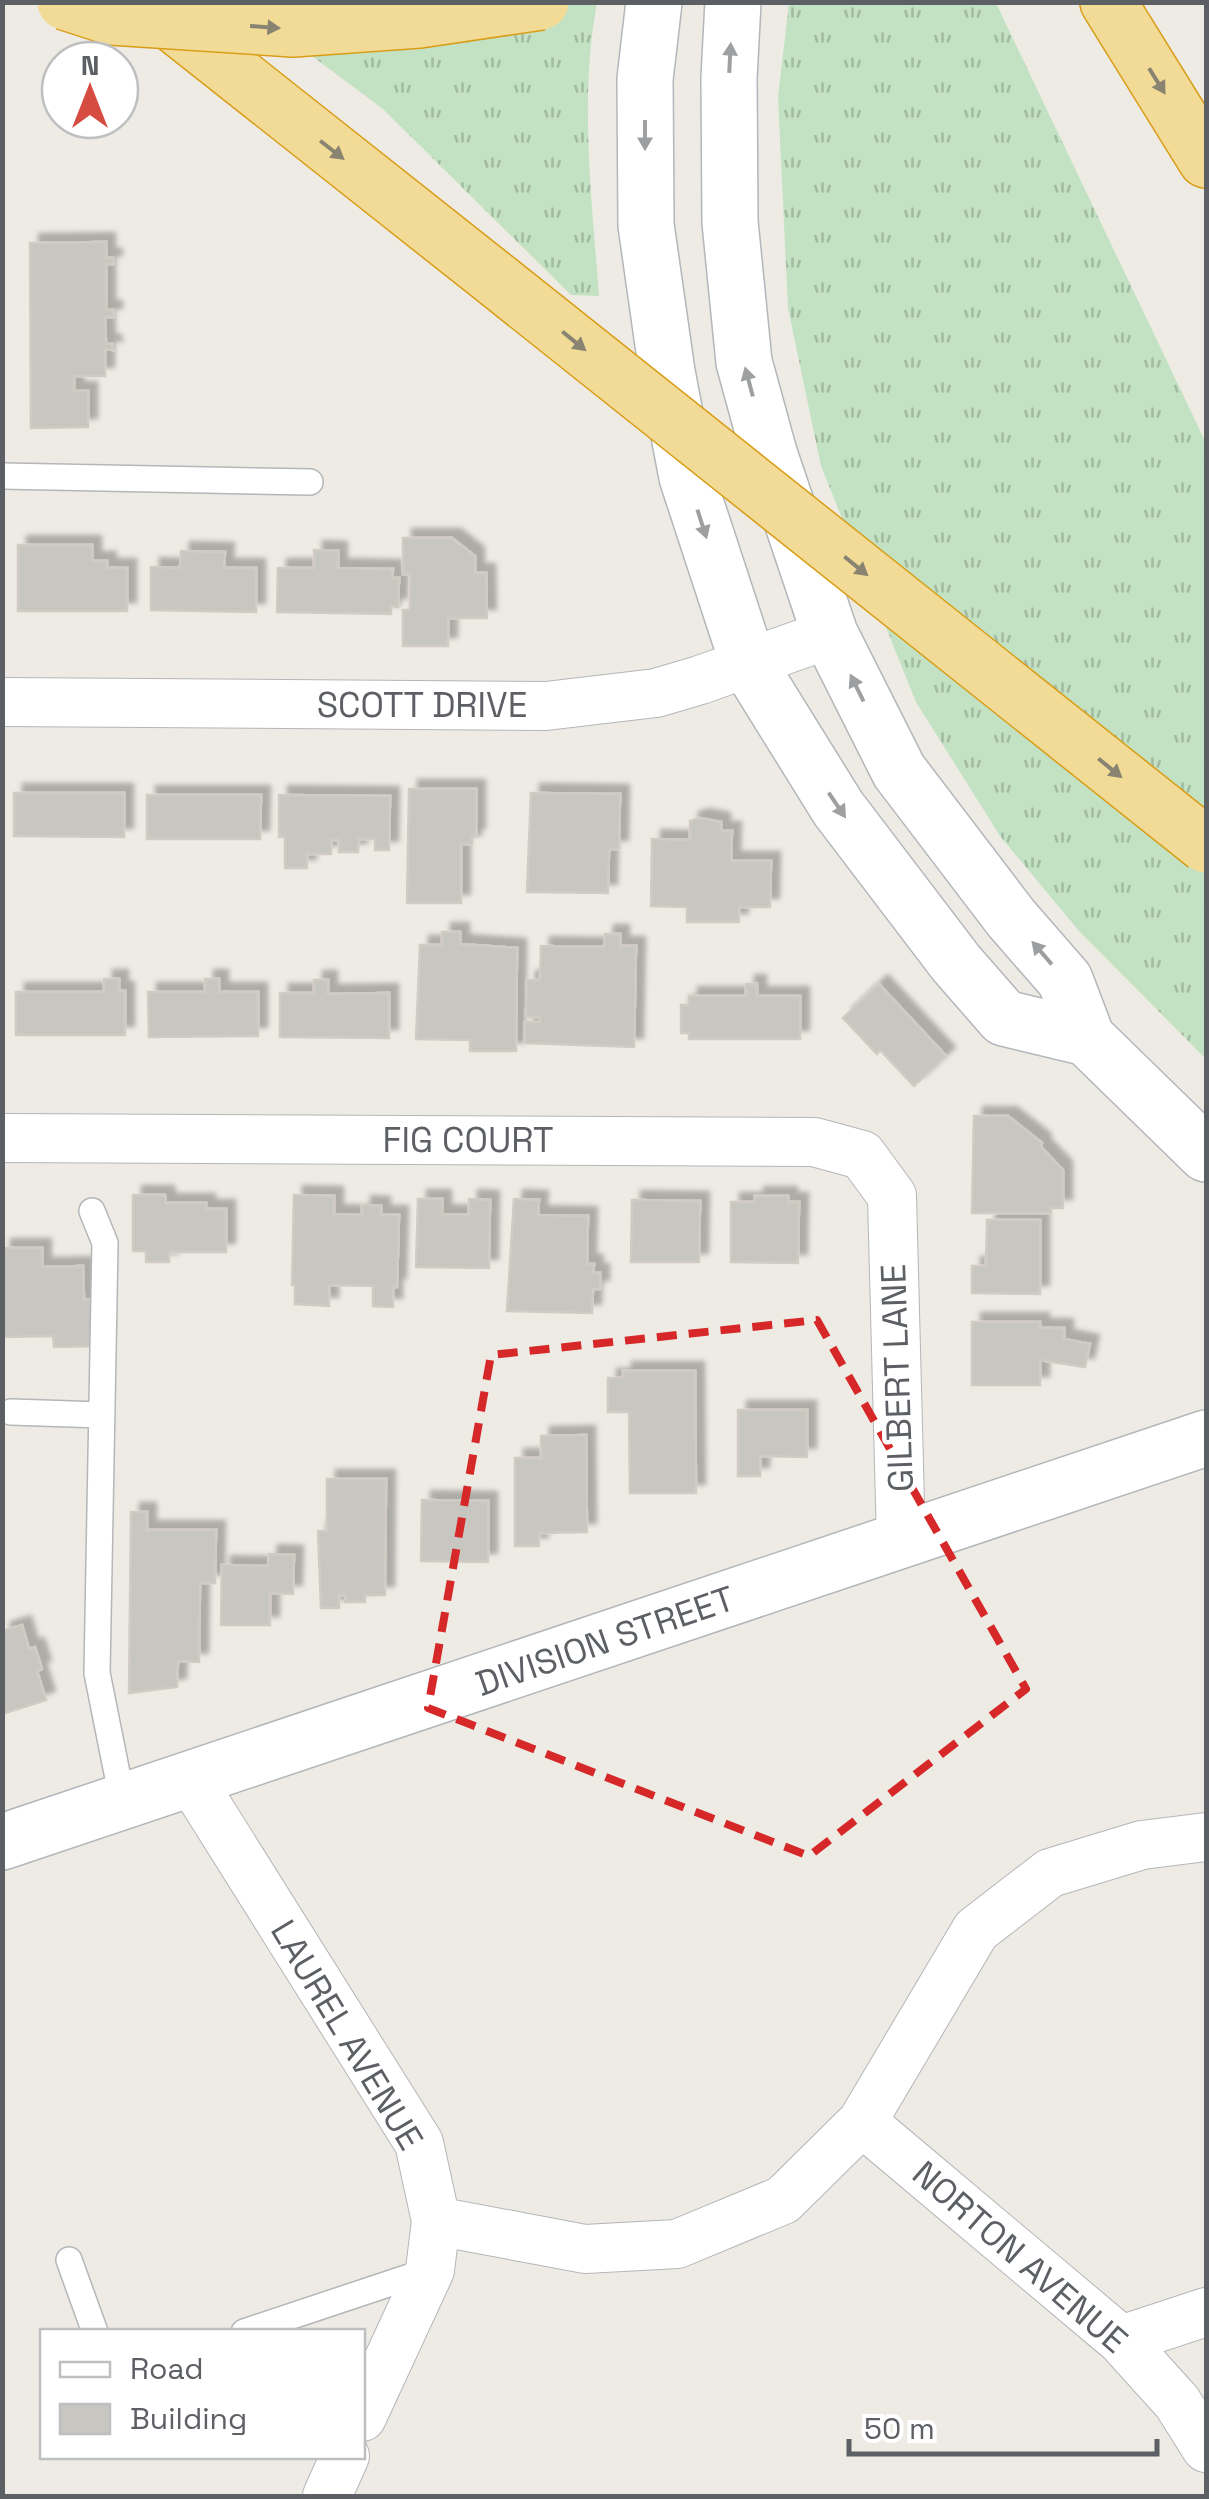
<svg xmlns="http://www.w3.org/2000/svg" width="1209" height="2499" font-family="'Space Grotesk',sans-serif">
<defs>
<pattern id="grass-tufts" width="24" height="20" patternUnits="userSpaceOnUse" patternTransform="scale(2.5)"><rect width="24" height="20" fill="#c3e2c3"/><path d="M3 7l-1-3M5 7V3M7 7l1-3M15 17l-1-3M17 17v-4M19 17l1-3" fill="none" stroke="#a2baa2"/></pattern>
<filter id="shadow"><feDropShadow dx="9" dy="-9" stdDeviation="2.5" flood-color="#0004"/></filter>
</defs>
<rect width="100%" height="100%" fill="#edebe4"/>
<path fill="url(#grass-tufts)" d="M241,3H597C579,99 592,199 599,296L571,295L383,109Z
M789,3H996L1206,443V1059L1079,931L1000,836L916,702L821,466L788,308L778,97Z"/>
<path fill="#c8c6c0" stroke="#d1ccc3" stroke-width="2.5" filter="url(#shadow)" d="M106,242V258H113V264H106V310H113V317H105L106,344H112L113,350L105,349V376H74V391H88V427L31,428L30,243Z
M403,538H452L475,556V573H486L487,618H448V646H403V610H410V574H403Z
M18,545H92V561H107V568H127V611H18Z
M314,550L338,551V568L393,569L392,578H399L398,607L391,606V614L277,612L278,568H314Z
M181,551L225,552L224,568H256V612L151,610V567L180,568Z
M409,789H476V837H472V844H461V903H407Z
M14,793H124V837L14,836Z
M531,793L620,794L619,849H609L608,893L527,892Z
M147,795H261L260,839H147Z
M279,795L390,796L389,850H375V839H359L358,852H339V840H331V854H307V868H285V837H279Z
M700,818L721,822V831H732L731,861H771L770,907H739V922H687V907L651,906L652,839L690,840V821Z
M442,932H460V944L517,948L516,1051H470V1040L416,1039L420,945H442Z
M605,934H620V946H636L634,1047L525,1043V1022H540V1017H526L527,980H540L541,946L604,947Z
M104,979H119V991H125V1035H16V992H104Z
M205,979H219V992H258V1036L149,1037L148,992H205Z
M314,980H328V994L389,993V1038L280,1037V993H314Z
M746,984H757V996H800V1039H689V1033H681V1005H689V996H746Z
M879,984L946,1056L914,1086L880,1050L877,1054L843,1018Z
M974,1116H1008L1042,1143L1041,1147L1063,1170V1208H1051V1213H972Z
M133,1195H165L166,1203H206V1209H226V1252H169V1262H146V1251H133Z
M294,1195L334,1196V1214L362,1215V1205L381,1206V1215H399L397,1287H393V1307L373,1306V1286L329,1285V1306L295,1304V1285H292Z
M755,1196H788V1202H799L798,1263L731,1262V1202H755Z
M418,1199H442V1214L469,1215V1199L490,1200L489,1268L416,1267Z
M514,1199L539,1200L538,1215L588,1216L587,1264H594L593,1273H600V1289H593L592,1313L507,1311Z
M632,1200L700,1201L699,1262H631Z
M987,1220H1040V1294L972,1293V1266H986Z
M2,1248H42V1267L83,1266L84,1300H99V1346L54,1347L53,1336L2,1337Z
M972,1322H1040V1328H1064V1339L1090,1344L1085,1367L1040,1360V1385H972Z
M623,1371H695L696,1493H630L629,1412H608V1378H623Z
M738,1410H807V1457L760,1456V1476H738Z
M586,1435L587,1532L539,1533V1546H515V1458H541V1436Z
M327,1479H386L385,1595H365V1602H345L346,1595H339V1608H321L318,1531H327Z
M422,1500L488,1501V1562L421,1561Z
M131,1512H147V1530H216L215,1583H200L199,1662L178,1661L177,1687L129,1693Z
M269,1554L294,1555L293,1594L270,1593V1625H221L222,1565L268,1566Z
M22,1625L29,1649L35,1647L42,1669L37,1671L46,1700L2,1714V1631Z"/>
<g fill="none" stroke-linecap="round" stroke-linejoin="round">
<defs>
<path id="lane" d="M2,476L310,482
M92,1211L105,1243L97,1673L123,1803
M11,1412L102,1415
M69,2260L95,2332
M244,2332L430,2270"/>
<path id="street" d="M2,702L546,706L656,693L700,680L830,634
M2,1138L814,1142L862,1155L892,1196L901,1542
M191,1780L419,2143L436,2221L430,2270L362,2417
M862,2122L1121,2340L1177,2402L1206,2448
M436,2221L585,2249L677,2244L783,2200L862,2122L976,1930L1050,1873L1142,1845L1206,1837
M1121,2340L1206,2312
M327,2496L345,2456"/>
<path id="secondary" d="M654,2L645,79L646,225L667,372L687,477L748,663L838,808L956,963L1004,1018L1087,1038
M733,2L729,78L730,222L744,362L769,453L830,634L899,771L1011,918L1065,980L1087,1038L1206,1154
M2,1842L1206,1438"/>
<path id="highway" d="M1108,2L1206,160
M148,4L498,281"/>
</defs>
<use href="#lane" stroke="#b4b6b9" stroke-width="28"/>
<use href="#street" stroke="#b4b6b9" stroke-width="50"/>
<use href="#secondary" stroke="#b3b6ba" stroke-width="58"/>
<use href="#highway" stroke="#d99d18" stroke-width="58"/>
<use href="#lane" stroke="#fff" stroke-width="25"/>
<use href="#street" stroke="#fff" stroke-width="48"/>
<use href="#secondary" stroke="#fff" stroke-width="55"/>
<use href="#highway" stroke="#f2db96" stroke-width="55"/>
<defs>
<path id="highway-bridge" d="M65,2L111,17L293,29L419,20L541,2
M498,281L1206,845"/>
</defs>
<use href="#highway-bridge" stroke="#d99d18" stroke-width="58" stroke-linecap="butt"/>
<use href="#highway-bridge" stroke="#f2db96" stroke-width="55"/>
</g>
<defs><path id="oneway-solid" d="M-6-.8H1V-3.2L6.5 0L1 3.2V.8H-6Z" transform="scale(2.5)"/></defs>
<g fill="#898472">
<use href="#oneway-solid" transform="translate(265 27) rotate(4)"/>
<use href="#oneway-solid" transform="translate(1157 81) rotate(58)"/>
<use href="#oneway-solid" transform="translate(332 150) rotate(38)"/>
<use href="#oneway-solid" transform="translate(574 341) rotate(39)"/>
<use href="#oneway-solid" transform="translate(856 566) rotate(39)"/>
<use href="#oneway-solid" transform="translate(1110 768) rotate(39)"/>
</g>
<g fill="#9d9fa1">
<use href="#oneway-solid" transform="translate(730 58) rotate(-87)"/>
<use href="#oneway-solid" transform="translate(645 135) rotate(90)"/>
<use href="#oneway-solid" transform="translate(749 382) rotate(-105)"/>
<use href="#oneway-solid" transform="translate(702 524) rotate(72)"/>
<use href="#oneway-solid" transform="translate(857 688) rotate(-116)"/>
<use href="#oneway-solid" transform="translate(837 805) rotate(56)"/>
<use href="#oneway-solid" transform="translate(1042 953) rotate(-131)"/>
</g>
<path fill="none" stroke="#d62828" stroke-width="8" stroke-dasharray="20 12" stroke-linejoin="round" d="M817,1320L1026,1689L809,1856L428,1708L491,1355Z"/>
<g text-anchor="middle" stroke-width="9" stroke-linejoin="round" paint-order="stroke">
<g font-size="35" fill="#5c5f63" stroke="#fff">
<text x="422" y="717">SCOTT DRIVE</text>
<text x="468" y="1152">FIG COURT</text>
<text transform="translate(897 1378) rotate(-92)" y="12">GILBERT LANE</text>
<text transform="translate(605 1641) rotate(-19)" y="12">DIVISION STREET</text>
<text transform="translate(347 2035) rotate(59)" y="12">LAUREL AVENUE</text>
<text transform="translate(1020 2257) rotate(41)" y="12">NORTON AVENUE</text>
</g>
</g>
<rect width="1209" height="2499" fill="none" stroke="#5c5f63" stroke-width="10"/>
<rect x="40" y="2329" width="325" height="130" fill="#ffffff" stroke="#bebfc1" stroke-width="2.5"/>
<rect x="60" y="2362" width="50" height="15" fill="#ffffff" stroke="#bebfc1" stroke-width="2.5"/>
<text x="130" y="2379" font-size="30" fill="#5c5f63">Road</text>
<rect x="60" y="2404" width="50" height="30" fill="#c8c6c0" stroke="#bebfc1" stroke-width="2.5"/>
<text x="130" y="2429" font-size="30" fill="#5c5f63">Building</text>
<g transform="translate(90 90)"><circle r="48" fill="#ffffff" stroke="#bebfc1" stroke-width="2.5"/>
<path d="M0-8L18 38L0 25L-18 38Z" fill="#d74c40"/>
<text y="-15" font-size="28" font-weight="bold" text-anchor="middle" fill="#5c5f63">N</text>
</g>
<path d="M849 2439v15h308v-15" fill="none" stroke="#5c5f63" stroke-width="5"/>
<text x="864" y="2439" font-size="30" fill="#5c5f63" stroke="#ffffff" stroke-width="8" paint-order="stroke">50 m</text>
</svg>
